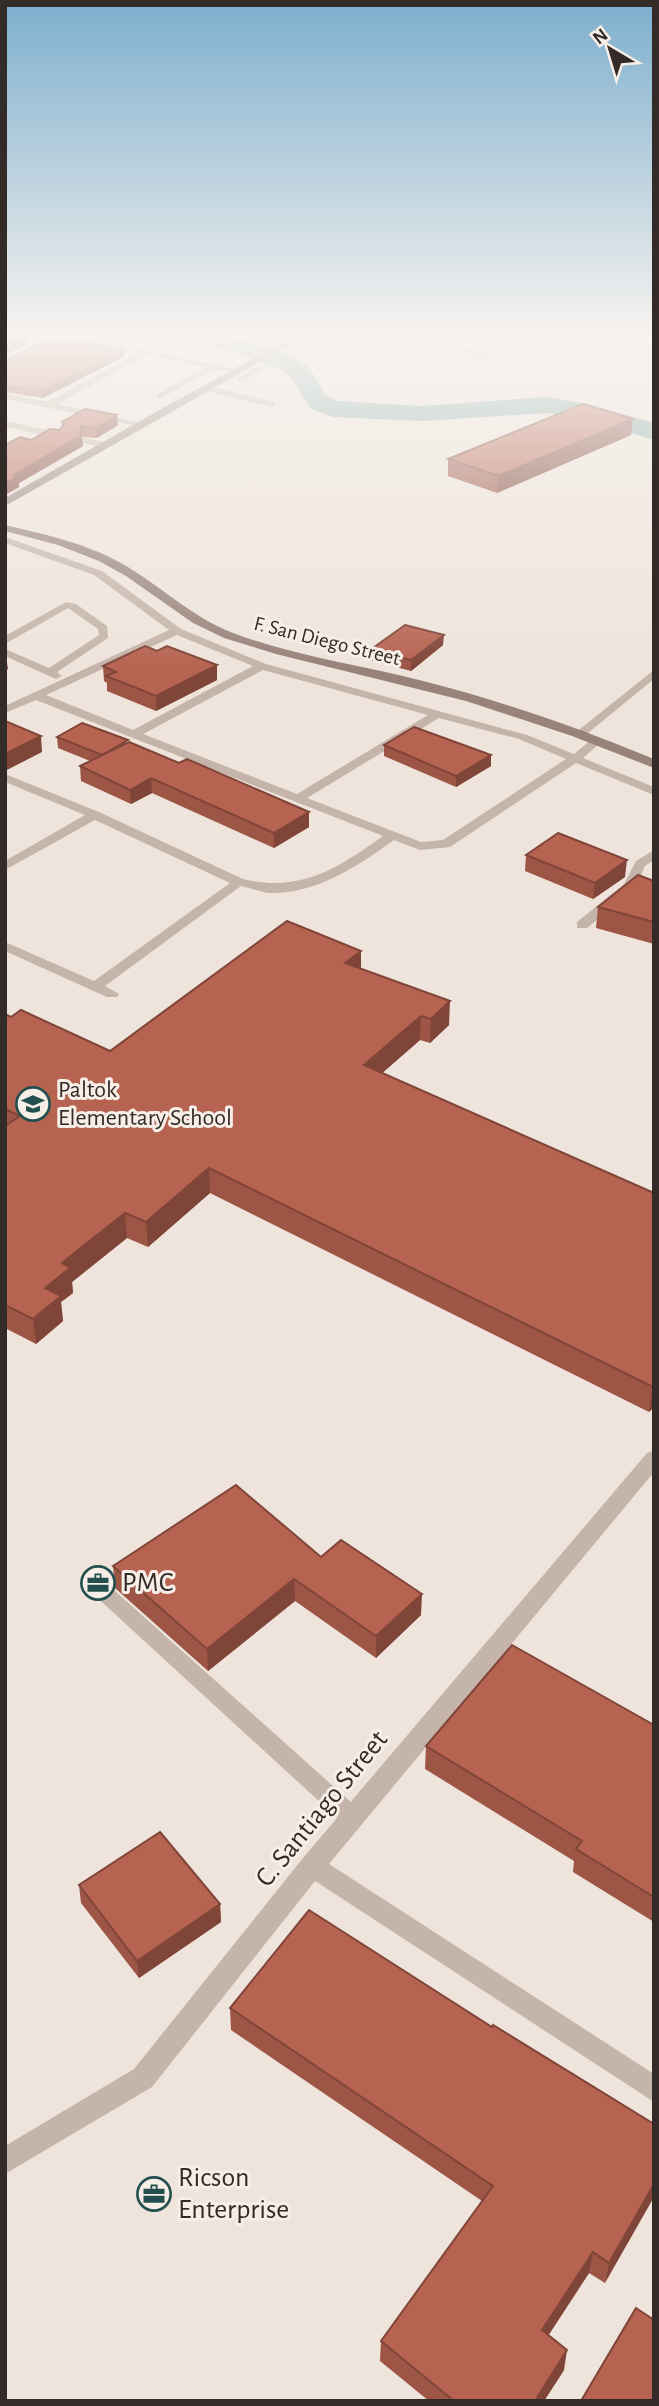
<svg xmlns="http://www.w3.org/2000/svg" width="659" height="2406" font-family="'Alegreya Sans',sans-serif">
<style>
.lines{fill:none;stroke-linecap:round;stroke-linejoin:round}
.river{fill:#7ea8a7;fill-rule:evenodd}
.lane{fill:#c5b4a9;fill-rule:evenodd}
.street{fill:#c5b4a9;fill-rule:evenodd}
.secondary{fill:#98837b;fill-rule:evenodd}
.wall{fill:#9d5546}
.shaded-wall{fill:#804539}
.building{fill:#b76351;stroke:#804539;stroke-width:2}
.labels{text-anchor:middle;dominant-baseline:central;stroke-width:6;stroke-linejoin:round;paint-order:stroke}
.far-street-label{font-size:21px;fill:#332b28;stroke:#f7eee7}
.poi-label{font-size:24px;fill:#332b28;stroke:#f7eee7;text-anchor:start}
.near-poi-label{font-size:28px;fill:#332b28;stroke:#f7eee7;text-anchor:start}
.near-street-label{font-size:28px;fill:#332b28;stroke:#f7eee7}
</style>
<rect width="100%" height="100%" fill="#eee4db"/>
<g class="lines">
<polygon class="river" points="173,332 214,332 286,354 309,367 325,394 336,401 423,406 546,397 588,404 654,423 654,440 586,419 546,413 423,421 334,417 311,409 291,377 282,370 237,353 177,337"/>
<g class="lane">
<polygon points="155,352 235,369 239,371 235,373 213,369 160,399 157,398 157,394 205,367 155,356"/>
<polygon points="256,367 263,369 244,381 237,379"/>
<polygon points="204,385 275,402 276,404 272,407 201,390 200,388"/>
<polygon points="5,421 58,432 62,435 58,438 5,427"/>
<polygon points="86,438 107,443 108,445 104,448 83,443 83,439"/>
<path d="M5,537L102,571L181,629L266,664L527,735L574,754L592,739H600V743L583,758L654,787V795L576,763L450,847L420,850L394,840C358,866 315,895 268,893C260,892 250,888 241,886L105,986L119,994L117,997H107L5,951V942L94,981L230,883L95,820L5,870V861L85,815L5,782V774L99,812L243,879C301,893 338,868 383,836L36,700L5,713V706L169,630L94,575L5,543ZM177,635L253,666L133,730L46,695ZM263,670L428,715L297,794L143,734ZM439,718L519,739L566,759L443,840L421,842L307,798Z"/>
<polygon points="66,602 76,604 107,626 108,638 57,672 62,676 56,679 5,656 5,649 49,668 99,635 98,629 68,608 5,644 5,636"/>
<polygon points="654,670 654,679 583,737 575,737 575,733"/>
<polygon points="654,850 654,860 645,866 635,889 587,928 577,928 577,922 624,884 636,861"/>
<polygon points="99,1580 106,1583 361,1811 364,1818 361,1825 353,1827 345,1825 92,1593 89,1588 92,1583"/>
</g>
<g class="street">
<polygon points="44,332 61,332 154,351 154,355 147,355 57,404 142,423 142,427 5,399 5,393 47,402 138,353"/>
<path d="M436,332H445L456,342L491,358C478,365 445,342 436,332Z"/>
<polygon points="654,1451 654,1472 329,1864 654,2074 654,2102 315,1881 152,2087 5,2174 5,2146 134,2069 303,1858 647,1453"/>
</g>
<g class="secondary">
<polygon points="302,332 313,332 5,506 5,498 161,409"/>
<path d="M5,525C44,534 85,543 121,563C160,585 191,617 233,633C294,656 360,665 423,681C502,701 579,728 654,759V768L572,736L466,701L276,654L224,638L193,623L126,576L99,561L58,545L5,531Z"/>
</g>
</g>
<g class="wall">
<polygon points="125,356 43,398 5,392 5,361"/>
<polygon points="62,422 118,425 97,438 82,437 83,446 19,483 19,487 5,495 31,440 59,430 62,426"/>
<polygon points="631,435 497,493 448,476 448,459"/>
<polygon points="443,645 411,671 370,660 370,650"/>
<polygon points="103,666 217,680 156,711 107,691 107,683 104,681"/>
<polygon points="57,737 128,743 309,812 309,827 274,848 152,793 131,804 81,781 80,766 90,761 58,748"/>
<polygon points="384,745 491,766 456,787 384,756"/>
<polygon points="526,855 625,877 593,899 525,871"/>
<polygon points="654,881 654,944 596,928 598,907"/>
<polygon points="361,951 361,969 449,1025 430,1043 420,1040 382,1073 654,1193 654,1407 649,1412 210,1193 148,1247 127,1238 72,1282 73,1293 61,1302 63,1321 36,1344 5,1328 5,1014 110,1051"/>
<polygon points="321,1557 421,1615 376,1658 295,1601 208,1671 115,1588 113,1566"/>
<polygon points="654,1725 654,1922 573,1872 574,1861 425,1769 426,1746"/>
<polygon points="79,1885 220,1904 221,1922 139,1978 81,1903"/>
<polygon points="230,2008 492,2027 654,2124 605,2283 589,2273 548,2335 564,2370 544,2401 429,2401 380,2361 381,2341 482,2201 231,2030"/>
</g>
<g class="shaded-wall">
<polygon points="26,338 27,344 5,355 5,349"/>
<polygon points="125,350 125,356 43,398 42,392"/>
<polygon points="117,415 118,425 97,438 96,428"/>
<polygon points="633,419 631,435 497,493 498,476"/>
<polygon points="81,426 83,446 19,483 19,487 5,495 5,484 14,475 80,433"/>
<polygon points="444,635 443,645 411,671 411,660"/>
<polygon points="5,651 8,669 5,671"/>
<polygon points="217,665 217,680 156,711 156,696"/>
<polygon points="41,736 42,752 5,771 5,754"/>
<polygon points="491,755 491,766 456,787 456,776"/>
<polygon points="151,778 152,793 131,804 130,790"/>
<polygon points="309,812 309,827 274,848 274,833"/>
<polygon points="627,860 625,877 593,899 595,883"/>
<polygon points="361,951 361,974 345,963"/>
<polygon points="450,1001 449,1025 430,1043 431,1019"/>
<polygon points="421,1016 420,1040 364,1089 364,1065"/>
<polygon points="209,1168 210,1193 148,1247 146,1222"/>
<polygon points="125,1213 127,1238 72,1282 73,1293 61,1302 63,1321 36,1344 33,1319 45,1288 62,1263"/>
<polygon points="654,1385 654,1407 649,1412 653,1387"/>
<polygon points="294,1579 295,1601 208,1671 207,1649"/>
<polygon points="422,1594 421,1615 376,1658 376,1636"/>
<polygon points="220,1904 221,1922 139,1978 137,1961"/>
<polygon points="654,2184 654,2197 605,2283 609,2263"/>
<polygon points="593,2252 589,2273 539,2350 542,2330"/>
<polygon points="567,2350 564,2370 544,2401 535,2401"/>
</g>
<g class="building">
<polygon points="15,336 26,338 5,349 5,339"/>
<polygon points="54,337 125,350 42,392 5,386 5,361"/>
<polygon points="583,404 633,419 498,476 448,459"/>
<polygon points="85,409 117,415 96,428 81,426 80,433 82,435 14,475 18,476 5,484 5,445 20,437 31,440 50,429 59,430 64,425 62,422"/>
<polygon points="405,625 444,635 411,660 370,650"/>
<polygon points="145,646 157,651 167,646 217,665 156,696 106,676 116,672 103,666"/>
<polygon points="5,721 41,736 5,754"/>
<polygon points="82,723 128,740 102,755 57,737"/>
<polygon points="414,727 491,755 456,776 384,745"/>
<polygon points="129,742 179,763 187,759 309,812 274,833 151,778 130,790 80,766"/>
<polygon points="558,833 627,860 595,883 526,855"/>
<polygon points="638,875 654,881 654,922 598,907"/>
<polygon points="287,921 361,951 345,963 450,1001 431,1019 421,1016 364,1065 654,1193 654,1385 653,1387 209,1168 146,1222 125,1213 62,1263 70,1268 45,1288 61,1296 33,1319 5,1305 5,1126 20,1116 5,1109 5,1014 11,1017 21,1010 110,1051"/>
<polygon points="236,1485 321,1557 341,1540 422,1594 376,1636 294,1579 207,1649 113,1566"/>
<polygon points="512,1645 654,1725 654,1897 576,1849 582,1841 426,1746"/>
<polygon points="160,1832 220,1904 137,1961 79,1885"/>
<polygon points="309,1910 492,2027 493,2025 654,2124 654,2184 609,2263 593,2252 542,2330 567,2350 535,2401 454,2401 381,2341 493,2186 230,2008"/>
<polygon points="636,2308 654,2320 654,2401 581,2401"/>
</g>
<linearGradient id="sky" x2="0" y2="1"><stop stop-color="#7dafce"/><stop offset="0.5" stop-color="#f7f3ef"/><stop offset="1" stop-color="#f7f3ef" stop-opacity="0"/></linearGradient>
<rect width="659" height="669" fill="url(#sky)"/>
<defs>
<g id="school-ring" transform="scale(1.75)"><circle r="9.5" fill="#f7eee7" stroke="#234f4f" stroke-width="1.5"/><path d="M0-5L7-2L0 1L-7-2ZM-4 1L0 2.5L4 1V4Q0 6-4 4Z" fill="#234f4f"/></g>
<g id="office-ring" transform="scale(1.75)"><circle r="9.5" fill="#f7eee7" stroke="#234f4f" stroke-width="1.5"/><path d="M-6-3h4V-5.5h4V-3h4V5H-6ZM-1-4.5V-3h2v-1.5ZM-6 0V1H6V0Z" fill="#234f4f"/></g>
</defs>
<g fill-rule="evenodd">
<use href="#school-ring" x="33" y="1104"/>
<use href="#office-ring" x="98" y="1583"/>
<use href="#office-ring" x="154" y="2194"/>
</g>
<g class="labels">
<g class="far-street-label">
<text transform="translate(327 641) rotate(14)">F. San Diego Street</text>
</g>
<g class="poi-label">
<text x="58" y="1090">Paltok<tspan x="58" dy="28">Elementary School</tspan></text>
</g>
<g class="near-poi-label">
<text x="122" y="1583">PMC</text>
<text x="178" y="2178">Ricson<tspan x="178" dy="32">Enterprise</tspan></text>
</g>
<g class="near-street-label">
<text transform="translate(322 1809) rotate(-51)">C. Santiago Street</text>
</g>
</g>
<rect width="659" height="2406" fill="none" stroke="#332b28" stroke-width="14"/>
<g transform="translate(610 49) rotate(322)" stroke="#f7eee7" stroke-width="5" paint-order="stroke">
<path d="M0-5L12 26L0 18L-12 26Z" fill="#332b28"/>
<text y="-10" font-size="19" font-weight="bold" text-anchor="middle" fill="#332b28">N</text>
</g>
</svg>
